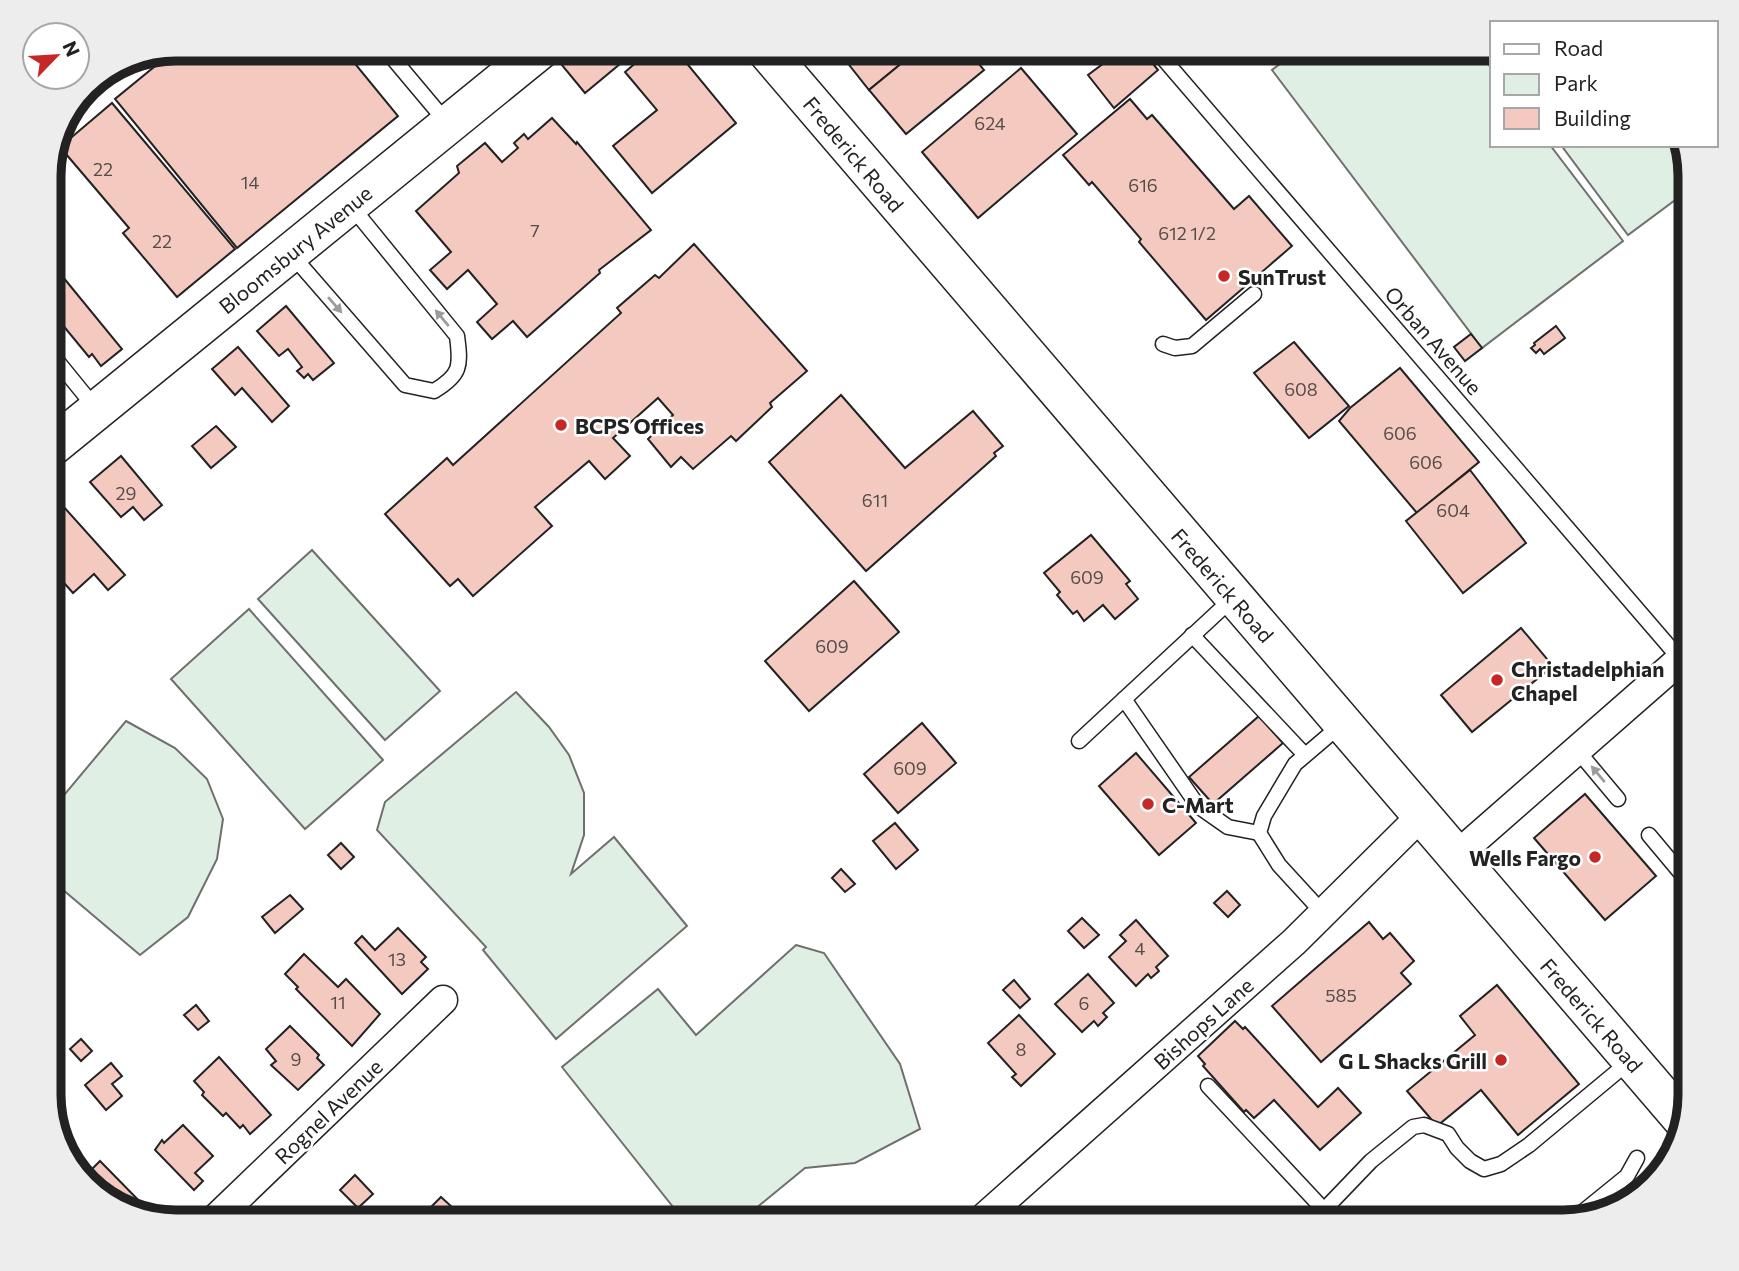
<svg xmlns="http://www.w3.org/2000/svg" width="1739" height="1271" font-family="Commissioner,sans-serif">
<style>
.green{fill:#e0efe3;stroke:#6f6f6f;stroke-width:2}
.building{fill:#f3c9c0;stroke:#222;stroke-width:2}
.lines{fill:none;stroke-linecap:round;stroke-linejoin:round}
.lane-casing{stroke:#222;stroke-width:17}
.street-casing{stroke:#222;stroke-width:31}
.secondary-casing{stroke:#222;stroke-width:41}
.primary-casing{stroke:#222;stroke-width:41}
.lane{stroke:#fff;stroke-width:14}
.street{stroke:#fff;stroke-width:28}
.secondary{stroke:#fff;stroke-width:38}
.primary{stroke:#fff;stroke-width:38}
.oneway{fill:#9c9c9c}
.poi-dot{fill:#c62828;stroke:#fff;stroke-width:2.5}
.labels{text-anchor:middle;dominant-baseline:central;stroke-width:5;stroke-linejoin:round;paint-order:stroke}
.number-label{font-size:18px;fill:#564c4a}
.street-label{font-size:21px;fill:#222;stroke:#fff}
.poi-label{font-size:21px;font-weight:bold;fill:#222;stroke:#fff;text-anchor:start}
.rim{fill:none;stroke:#222;stroke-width:9}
</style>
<rect width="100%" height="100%" fill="#fff"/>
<g class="green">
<polygon points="1299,49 1477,49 1492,69 1492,145 1550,145 1623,241 1482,348 1272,70"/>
<polygon points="1561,145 1683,145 1690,176 1690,189 1628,235"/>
<polygon points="312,550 440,691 385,740 258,599"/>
<polygon points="249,609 383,760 305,829 171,679"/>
<polygon points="516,692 549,727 569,755 584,793 584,835 571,874 614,837 687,926 556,1039 483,950 486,947 377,830 385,802"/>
<polygon points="126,721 175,748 207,779 223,819 217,859 188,917 140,955 49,878 49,813"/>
<polygon points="796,945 824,953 900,1064 920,1129 855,1163 805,1168 739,1222 685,1222 562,1067 658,989 696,1035"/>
</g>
<g class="building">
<polygon points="176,49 343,49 398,116 237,248 115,99"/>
<polygon points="580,49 638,49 585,93 561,64"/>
<polygon points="652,49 675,49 736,123 652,193 613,146 657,110 625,72"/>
<polygon points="860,49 919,49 869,90 846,61"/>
<polygon points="919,49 967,49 984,70 906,134 869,90"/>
<polygon points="1123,49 1141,49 1158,70 1114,108 1088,75"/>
<polygon points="1021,68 1077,134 978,218 922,152"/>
<polygon points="1130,99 1147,119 1152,115 1234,209 1249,196 1292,246 1206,320 1139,242 1141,239 1092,182 1089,185 1063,155"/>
<polygon points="112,103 235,249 177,297 123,233 129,228 60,147"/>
<polygon points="552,118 576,144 577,142 651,230 599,270 600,273 527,337 513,321 492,339 477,322 497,304 468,270 447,289 430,270 451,252 416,211 459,173 457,166 485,143 502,162 518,148 514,143 524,134 528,139"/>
<polygon points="694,244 807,371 770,403 772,407 736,441 731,436 693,469 681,457 671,467 648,439 673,415 658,398 613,438 630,456 605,479 589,461 535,507 552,526 473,596 458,579 450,586 385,514 447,458 453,465 621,313 617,308 655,275 659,278"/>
<polygon points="49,260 122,349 101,366 92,354 89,357 61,323 63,321 49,304"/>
<polygon points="286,306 334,363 313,380 308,374 304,378 297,371 302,367 288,349 279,356 257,331"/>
<polygon points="1556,326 1565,338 1544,354 1540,349 1536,353 1531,348 1535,345 1534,343"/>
<polygon points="1471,334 1482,348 1465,361 1454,347"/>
<polygon points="1294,342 1349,406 1309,438 1254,373"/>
<polygon points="238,347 289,406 272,422 242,388 235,395 212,369"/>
<polygon points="1400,368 1479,462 1417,513 1339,421 1350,408"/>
<polygon points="841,395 905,468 973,411 1003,446 994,453 996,456 866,571 769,462"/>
<polygon points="216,426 236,447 211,468 192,446"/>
<polygon points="121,456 162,505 144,520 133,507 121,517 90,482"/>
<polygon points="1470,470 1526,543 1463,593 1406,521"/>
<polygon points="54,496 125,575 108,590 94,574 73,593 49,566 49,500"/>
<polygon points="1091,535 1130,581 1126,584 1138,599 1115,619 1103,605 1084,621 1077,611 1073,614 1057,595 1060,592 1044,573"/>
<polygon points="854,581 899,632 809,711 765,661"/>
<polygon points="1521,628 1553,666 1472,732 1441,695"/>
<polygon points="1259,716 1283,743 1213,804 1189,777"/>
<polygon points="922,723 956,763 898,813 864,774"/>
<polygon points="1136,753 1196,823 1159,855 1099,786"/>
<polygon points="1585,794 1656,876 1605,920 1534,838"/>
<polygon points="895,823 918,850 896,869 873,841"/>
<polygon points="341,843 354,857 341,869 328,855"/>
<polygon points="841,869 855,884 845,892 832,878"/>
<polygon points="1227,891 1240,905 1228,917 1214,903"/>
<polygon points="290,895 303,909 275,933 262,917"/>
<polygon points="1082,918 1099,935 1084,948 1068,931"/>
<polygon points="1136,920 1168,956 1156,967 1159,971 1151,978 1148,974 1136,986 1109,957 1126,941 1120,935"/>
<polygon points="1369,922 1383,939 1390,933 1414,961 1401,973 1411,984 1321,1062 1272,1006"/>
<polygon points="398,928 426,957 421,962 428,969 402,994 355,943 362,936 375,950"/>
<polygon points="304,954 338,987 346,979 380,1014 352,1046 296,989 298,987 285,974"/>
<polygon points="1088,974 1114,1003 1103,1013 1107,1017 1098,1026 1094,1021 1082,1032 1055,1004"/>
<polygon points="1014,980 1030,999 1020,1008 1003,990"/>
<polygon points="1497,985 1579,1084 1518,1135 1481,1090 1437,1126 1407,1091 1475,1035 1460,1016"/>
<polygon points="196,1005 209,1021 198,1030 184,1015"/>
<polygon points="1019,1015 1055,1054 1021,1086 1012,1077 1016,1074 988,1043"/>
<polygon points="1235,1021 1243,1029 1245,1027 1318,1107 1338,1088 1361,1113 1320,1150 1274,1100 1254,1118 1246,1110 1244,1112 1203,1066 1205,1064 1198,1056"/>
<polygon points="290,1026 319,1055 317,1058 324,1065 298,1090 271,1065 276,1061 266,1049"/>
<polygon points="81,1039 92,1051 81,1061 70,1049"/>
<polygon points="219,1057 271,1115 250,1134 243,1125 240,1128 226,1113 223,1116 202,1095 204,1092 194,1081"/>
<polygon points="111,1063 122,1076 112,1084 122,1096 106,1110 85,1085"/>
<polygon points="183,1125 213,1156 195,1173 203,1181 194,1190 155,1150 162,1140 164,1143"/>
<polygon points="100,1161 152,1214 99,1196 84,1177"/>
<polygon points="355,1175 373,1194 358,1208 340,1190"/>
<polygon points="441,1197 452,1207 442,1217 431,1207"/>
<polygon points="1252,1210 1262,1222 1238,1222"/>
</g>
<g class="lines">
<g class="lane-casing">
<g id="lane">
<polyline points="385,49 448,124"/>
<polyline points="1155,49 1680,659"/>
<path d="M291,254L405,385L434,391C461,375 461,366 457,336L351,206"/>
<polyline points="1163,344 1175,348 1192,346 1254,294"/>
<polyline points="49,351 97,410"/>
<polyline points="1192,635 1305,755"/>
<polyline points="1124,699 1198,806 1228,827 1259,833"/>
<polyline points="1079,741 1233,598"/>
<polyline points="1577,750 1618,799"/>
<polyline points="1649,835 1690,884"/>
<polyline points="1323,913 1279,865 1259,833 1264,816 1295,764 1342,724"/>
<polyline points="1208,1086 1324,1210 1371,1161 1413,1127 1424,1125 1448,1134 1457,1148 1470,1161 1484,1169 1501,1164 1529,1145 1630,1061"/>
<polyline points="1574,1219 1627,1176 1637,1158"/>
</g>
</g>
<g class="street-casing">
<g id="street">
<polyline points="1456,856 1690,651"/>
<polyline points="212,1222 443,1000"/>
<polyline points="979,1222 1294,942 1421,816"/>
</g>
</g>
<g class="secondary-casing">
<polyline id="secondary" points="49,449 541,49"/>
</g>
<g class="primary-casing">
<polyline id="primary" points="765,49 1682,1119"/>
</g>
<use href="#lane" class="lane"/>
<use href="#street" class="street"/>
<use href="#secondary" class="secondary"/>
<use href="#primary" class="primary"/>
</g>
<defs><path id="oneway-solid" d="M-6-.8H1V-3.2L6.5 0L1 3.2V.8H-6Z" transform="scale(1.75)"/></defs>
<g class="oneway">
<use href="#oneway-solid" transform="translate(335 305) rotate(49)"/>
<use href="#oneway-solid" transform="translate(442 318) rotate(-130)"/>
<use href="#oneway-solid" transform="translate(1598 774) rotate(-130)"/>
</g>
<g class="poi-dot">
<circle cx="1224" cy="276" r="7"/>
<circle cx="561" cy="425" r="7"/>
<circle cx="1497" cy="680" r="7"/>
<circle cx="1148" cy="804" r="7"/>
<circle cx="1595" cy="857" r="7"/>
<circle cx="1501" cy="1060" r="7"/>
</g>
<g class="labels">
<g class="number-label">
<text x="990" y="123">624</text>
<text x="103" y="169">22</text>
<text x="250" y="182">14</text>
<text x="1143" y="185">616</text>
<text x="535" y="230">7</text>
<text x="1187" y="233">612 1/2</text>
<text x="162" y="241">22</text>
<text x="1301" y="389">608</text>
<text x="1400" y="433">606</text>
<text x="1426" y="462">606</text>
<text x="126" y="493">29</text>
<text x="875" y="500">611</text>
<text x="1453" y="510">604</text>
<text x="1087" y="577">609</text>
<text x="832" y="646">609</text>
<text x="910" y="768">609</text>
<text x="1140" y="948">4</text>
<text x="397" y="959">13</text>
<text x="1341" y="995">585</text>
<text x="338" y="1002">11</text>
<text x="1084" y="1003">6</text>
<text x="1021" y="1049">8</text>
<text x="296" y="1059">9</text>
</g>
<g class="street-label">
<text transform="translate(854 154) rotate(50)">Frederick Road</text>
<text transform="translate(295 249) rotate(-39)">Bloomsbury Avenue</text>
<text transform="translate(1434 340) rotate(49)">Orban Avenue</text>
<text transform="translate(1223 585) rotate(49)">Frederick Road</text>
<text transform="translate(1592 1015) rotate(49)">Frederick Road</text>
<text transform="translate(1203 1023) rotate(-42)">Bishops Lane</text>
<text transform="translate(328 1111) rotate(-44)">Rognel Avenue</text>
</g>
<g class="poi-label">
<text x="1238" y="276">SunTrust</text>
<text x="575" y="425">BCPS Offices</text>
<text x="1511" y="668">Christadelphian<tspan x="1511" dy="24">Chapel</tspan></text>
<text x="1162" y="804">C-Mart</text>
<text x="1581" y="857" text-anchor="end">Wells Fargo</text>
<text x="1487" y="1060" text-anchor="end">G L Shacks Grill</text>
</g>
</g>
<path d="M0 0H1739V1271H0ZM176 61H1563A115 115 0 0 1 1678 176V1095A115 115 0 0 1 1563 1210H176A115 115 0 0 1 61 1095V176A115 115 0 0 1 176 61Z" fill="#ededed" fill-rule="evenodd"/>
<path class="rim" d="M176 61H1563A115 115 0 0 1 1678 176V1095A115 115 0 0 1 1563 1210H176A115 115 0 0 1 61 1095V176A115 115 0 0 1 176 61Z"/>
<rect x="1490" y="21" width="228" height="126" fill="#ffffff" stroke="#a7a7a7" stroke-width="2"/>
<rect x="1504" y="44" width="35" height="10" fill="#ffffff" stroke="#a7a7a7" stroke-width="2"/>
<text x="1554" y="56" font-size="21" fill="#222222">Road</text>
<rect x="1504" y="74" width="35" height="21" fill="#e0efe3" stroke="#a7a7a7" stroke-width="2"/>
<text x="1554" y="91" font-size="21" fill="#222222">Park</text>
<rect x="1504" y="108" width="35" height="21" fill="#f3c9c0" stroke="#a7a7a7" stroke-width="2"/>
<text x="1554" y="126" font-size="21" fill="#222222">Building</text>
<g transform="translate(56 56) rotate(65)"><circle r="33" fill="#ffffff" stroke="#a7a7a7" stroke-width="2"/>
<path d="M0-5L12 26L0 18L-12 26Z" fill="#c62828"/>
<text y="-10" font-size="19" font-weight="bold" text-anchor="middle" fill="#222222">N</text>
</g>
</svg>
